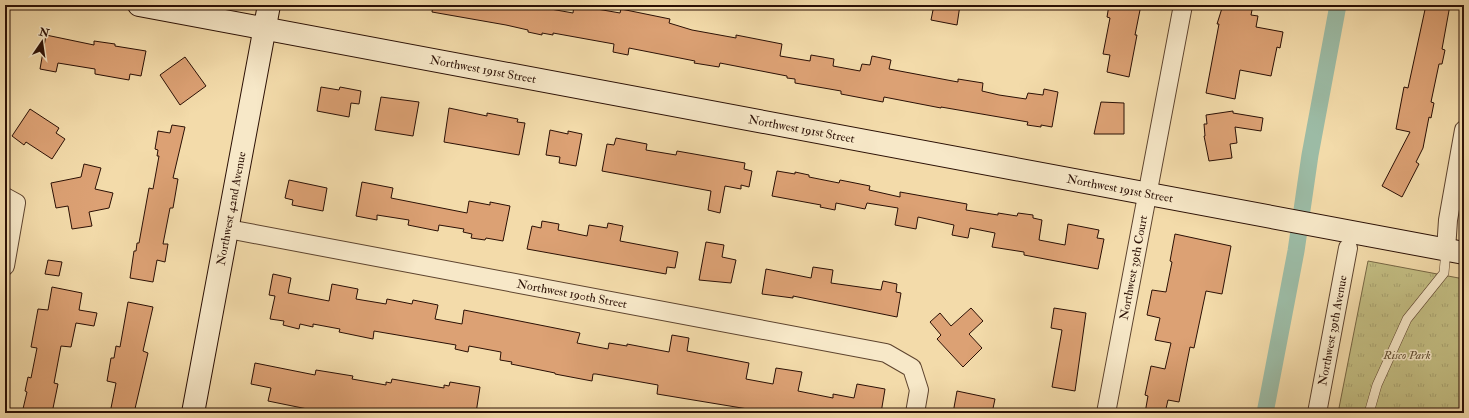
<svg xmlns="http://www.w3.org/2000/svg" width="1469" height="418" font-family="'IM FELL Double Pica',serif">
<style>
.grass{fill:url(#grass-tufts);stroke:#776744}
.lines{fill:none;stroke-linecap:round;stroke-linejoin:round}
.canal{stroke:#9cbba5;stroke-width:17}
.building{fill:#dca174;stroke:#2b1005}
.lane-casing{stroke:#5d432e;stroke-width:10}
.street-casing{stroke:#5d432e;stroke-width:20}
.secondary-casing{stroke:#2b1005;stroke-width:24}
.lane{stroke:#f7e8c8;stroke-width:9}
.street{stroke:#f7e8c8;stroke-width:18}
.secondary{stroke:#f7e8c8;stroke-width:22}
.labels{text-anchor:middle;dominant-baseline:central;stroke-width:3;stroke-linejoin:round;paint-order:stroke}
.street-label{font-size:12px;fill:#2b1005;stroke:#f7e8c8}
.park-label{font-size:12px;font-style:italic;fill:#604d31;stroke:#f7e8c8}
</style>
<defs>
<pattern id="grass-tufts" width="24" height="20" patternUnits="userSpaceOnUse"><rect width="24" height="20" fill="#c3be83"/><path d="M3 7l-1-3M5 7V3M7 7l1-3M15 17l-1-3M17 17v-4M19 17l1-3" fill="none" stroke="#a8a270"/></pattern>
</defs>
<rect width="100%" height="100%" fill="#f3dbaa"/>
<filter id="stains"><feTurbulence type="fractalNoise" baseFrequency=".005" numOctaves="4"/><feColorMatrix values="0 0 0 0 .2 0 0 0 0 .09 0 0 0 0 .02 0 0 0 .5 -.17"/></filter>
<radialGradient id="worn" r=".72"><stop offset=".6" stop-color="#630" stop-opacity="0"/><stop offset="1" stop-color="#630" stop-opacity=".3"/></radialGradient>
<polygon class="grass" points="1368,261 1464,279 1464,413 1338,413"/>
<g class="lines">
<polyline class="canal" points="1265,413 1296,251 1310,155 1338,5"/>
</g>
<g class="building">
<polygon points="433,5 517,5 532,8 532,5 546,5 545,8 573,13 574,5 620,13 621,9 670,19 669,23 692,30 736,38 736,35 782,44 780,56 810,61 811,55 834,59 833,66 860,71 862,64 870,65 872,56 891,60 889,69 958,82 958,79 983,83 982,91 999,95 1026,99 1028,93 1043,95 1044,89 1058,92 1052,127 1041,125 1041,127 1027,125 1028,122 941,107 941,108 884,97 883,102 841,94 841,91 795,83 795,79 787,78 787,76 720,63 719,67 694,63 695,61 629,48 628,55 613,52 614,44 553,33 553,35 542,33 542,35 528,32 528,30 506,25 432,12"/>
<polygon points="934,5 960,5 957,25 931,20"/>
<polygon points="1109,5 1141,5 1135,35 1137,35 1129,77 1107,72 1110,55 1103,54 1110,18 1107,17"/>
<polygon points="1223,5 1253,5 1251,15 1258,16 1256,27 1283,32 1280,48 1277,47 1271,76 1240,70 1235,99 1206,93 1219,24 1217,24"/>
<polygon points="1426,5 1450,5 1442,49 1445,50 1442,64 1439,64 1431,102 1434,103 1431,118 1429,117 1423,148 1416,162 1419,164 1402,197 1382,186 1410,132 1396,129 1404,87 1408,88"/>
<polygon points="46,35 94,45 94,41 115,44 115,46 146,51 141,76 130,74 129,80 95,74 95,69 58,63 56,72 40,69"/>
<polygon points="185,57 206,86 180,105 160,75"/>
<polygon points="321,87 339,90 340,87 361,91 359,104 351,103 349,117 317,111"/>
<polygon points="381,97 419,102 413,136 375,130"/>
<polygon points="1101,102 1124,103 1124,134 1094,134"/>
<polygon points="449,108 487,116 487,113 518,119 517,122 525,123 519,155 444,142"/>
<polygon points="30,109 59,128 56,133 65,139 52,159 26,142 24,145 12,136"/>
<polygon points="1233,111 1233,113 1263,118 1261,131 1235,127 1237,143 1230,144 1232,158 1209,161 1204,136 1205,136 1204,124 1207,124 1206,115"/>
<polygon points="172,125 185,127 173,178 178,179 173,208 170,208 163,244 168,244 165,262 157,260 153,282 130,278 134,251 136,251 137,243 139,243 149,188 153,189 159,156 157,156 158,150 155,149 158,131 170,133"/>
<polygon points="550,130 568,134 568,131 582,134 576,166 559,163 560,157 546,155"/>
<polygon points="616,138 647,144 646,150 676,155 677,151 745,163 744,169 752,171 749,187 741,185 741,189 725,186 720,213 708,210 711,191 602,171 607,144 614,145"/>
<polygon points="84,164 101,168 95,189 113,193 109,208 89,212 92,226 72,229 68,206 56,208 51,183 81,177"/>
<polygon points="777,171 795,174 795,172 809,175 809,177 839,183 840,180 870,186 869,190 900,197 900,192 967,204 966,210 998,215 998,213 1017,216 1018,213 1033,215 1033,218 1042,220 1039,240 1065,245 1068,224 1099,230 1097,238 1104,239 1098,269 1024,255 1024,252 992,247 995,233 970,228 968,238 952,235 954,225 918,217 916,229 895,225 898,208 867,203 865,209 836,203 835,210 820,207 821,205 772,196"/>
<polygon points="289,180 327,188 323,211 292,205 293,200 285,198"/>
<polygon points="362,182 393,188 391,198 467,213 469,201 490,205 490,202 510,206 503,241 486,238 485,240 471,238 472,234 463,232 464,229 439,225 438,231 408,225 409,220 377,215 377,220 356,216"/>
<polygon points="542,221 559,224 558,230 587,236 589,225 607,228 608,223 623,226 620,241 678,252 675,268 667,267 666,274 527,249 532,226 541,228"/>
<polygon points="1175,234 1231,246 1222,294 1206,291 1194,348 1190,347 1179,402 1168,400 1165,413 1145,413 1148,396 1145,395 1151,366 1165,369 1171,343 1155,340 1160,318 1147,315 1152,290 1166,292 1172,262 1170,261"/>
<polygon points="706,242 724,245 722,257 736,260 731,283 699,280"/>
<polygon points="48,260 62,262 59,276 45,274"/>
<polygon points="813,267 833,270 831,283 881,290 883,281 897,284 896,292 901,293 897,317 793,296 793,298 762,294 766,269 811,278"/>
<polygon points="273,274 291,278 288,293 329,301 332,284 358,289 356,299 386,304 387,299 412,304 413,300 438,305 435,319 462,324 464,310 580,333 577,343 608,349 609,343 627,346 627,344 669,352 672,335 689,338 687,351 749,363 746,379 773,384 776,368 802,372 798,391 833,398 833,394 854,398 857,384 885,389 881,413 772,413 657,394 658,385 596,374 593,374 592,381 555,374 555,373 511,364 512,362 500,360 501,352 469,346 468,352 455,349 456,345 374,331 373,339 339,332 340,329 313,324 313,327 300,324 299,329 283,325 284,321 270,319 275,296 269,295"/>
<polygon points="52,287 82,293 79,310 97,313 94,326 76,323 71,347 61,346 54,383 58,384 52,413 22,413 27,392 25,391 28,377 31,378 37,348 31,347 38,309 48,310"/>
<polygon points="128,302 153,307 143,351 148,353 134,413 110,413 116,383 107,381 111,358 114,358 116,346 120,347"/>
<polygon points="971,308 983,321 969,334 982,348 963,367 937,339 941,335 930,322 940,313 951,326"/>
<polygon points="1054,308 1086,313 1075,391 1052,387 1062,330 1051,328"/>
<polygon points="255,363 315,375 316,370 353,376 352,379 386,385 386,382 391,383 392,379 444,388 444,385 449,386 450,382 480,387 476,413 327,413 268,401 271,388 251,384"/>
<polygon points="957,391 995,399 992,413 953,413"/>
</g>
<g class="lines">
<g class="lane-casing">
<polyline id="lane" points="1369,413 1377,385 1407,319 1444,273 1446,250"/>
</g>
<g class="street-casing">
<g id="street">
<polyline points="5,197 16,203 5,266"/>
<path id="s1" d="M228,229L886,353L912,368L919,390L915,413"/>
<polyline points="1446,250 1448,220 1464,130"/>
<path id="s2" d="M1106,413L1183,5"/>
<path id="s3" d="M1317,413L1348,248"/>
</g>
</g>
<g class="secondary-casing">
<g id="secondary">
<path id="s4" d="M139,5L1464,253"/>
<path id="s5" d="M193,413L269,5"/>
</g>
</g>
<use href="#lane" class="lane"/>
<use href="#street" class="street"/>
<use href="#secondary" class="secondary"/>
</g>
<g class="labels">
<g class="street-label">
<text stroke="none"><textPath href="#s4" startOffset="350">Northwest 191st Street</textPath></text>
<text stroke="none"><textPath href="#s4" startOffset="674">Northwest 191st Street</textPath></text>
<text stroke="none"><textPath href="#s4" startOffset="998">Northwest 191st Street</textPath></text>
<text stroke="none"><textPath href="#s5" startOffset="208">Northwest 42nd Avenue</textPath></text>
<text stroke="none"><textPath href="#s2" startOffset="148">Northwest 39th Court</textPath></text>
<text stroke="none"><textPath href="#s1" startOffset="350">Northwest 190th Street</textPath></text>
<text stroke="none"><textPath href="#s3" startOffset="84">Northwest 39th Avenue</textPath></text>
</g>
<g class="park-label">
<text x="1407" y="355">Risco Park</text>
</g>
</g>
<rect width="1469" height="418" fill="none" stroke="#f3dbaa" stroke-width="20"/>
<rect x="6" y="6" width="1457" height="406" fill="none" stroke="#2b1005" stroke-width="2"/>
<rect x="10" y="10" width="1449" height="398" fill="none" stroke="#2b1005"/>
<g transform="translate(42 42) rotate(13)" stroke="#f7e8c8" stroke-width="3" paint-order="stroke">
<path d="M0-3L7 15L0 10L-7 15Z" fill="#2b1005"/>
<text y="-6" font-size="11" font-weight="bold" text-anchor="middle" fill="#2b1005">N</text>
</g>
<rect width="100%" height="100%" filter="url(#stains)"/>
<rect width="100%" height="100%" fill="url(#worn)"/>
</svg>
